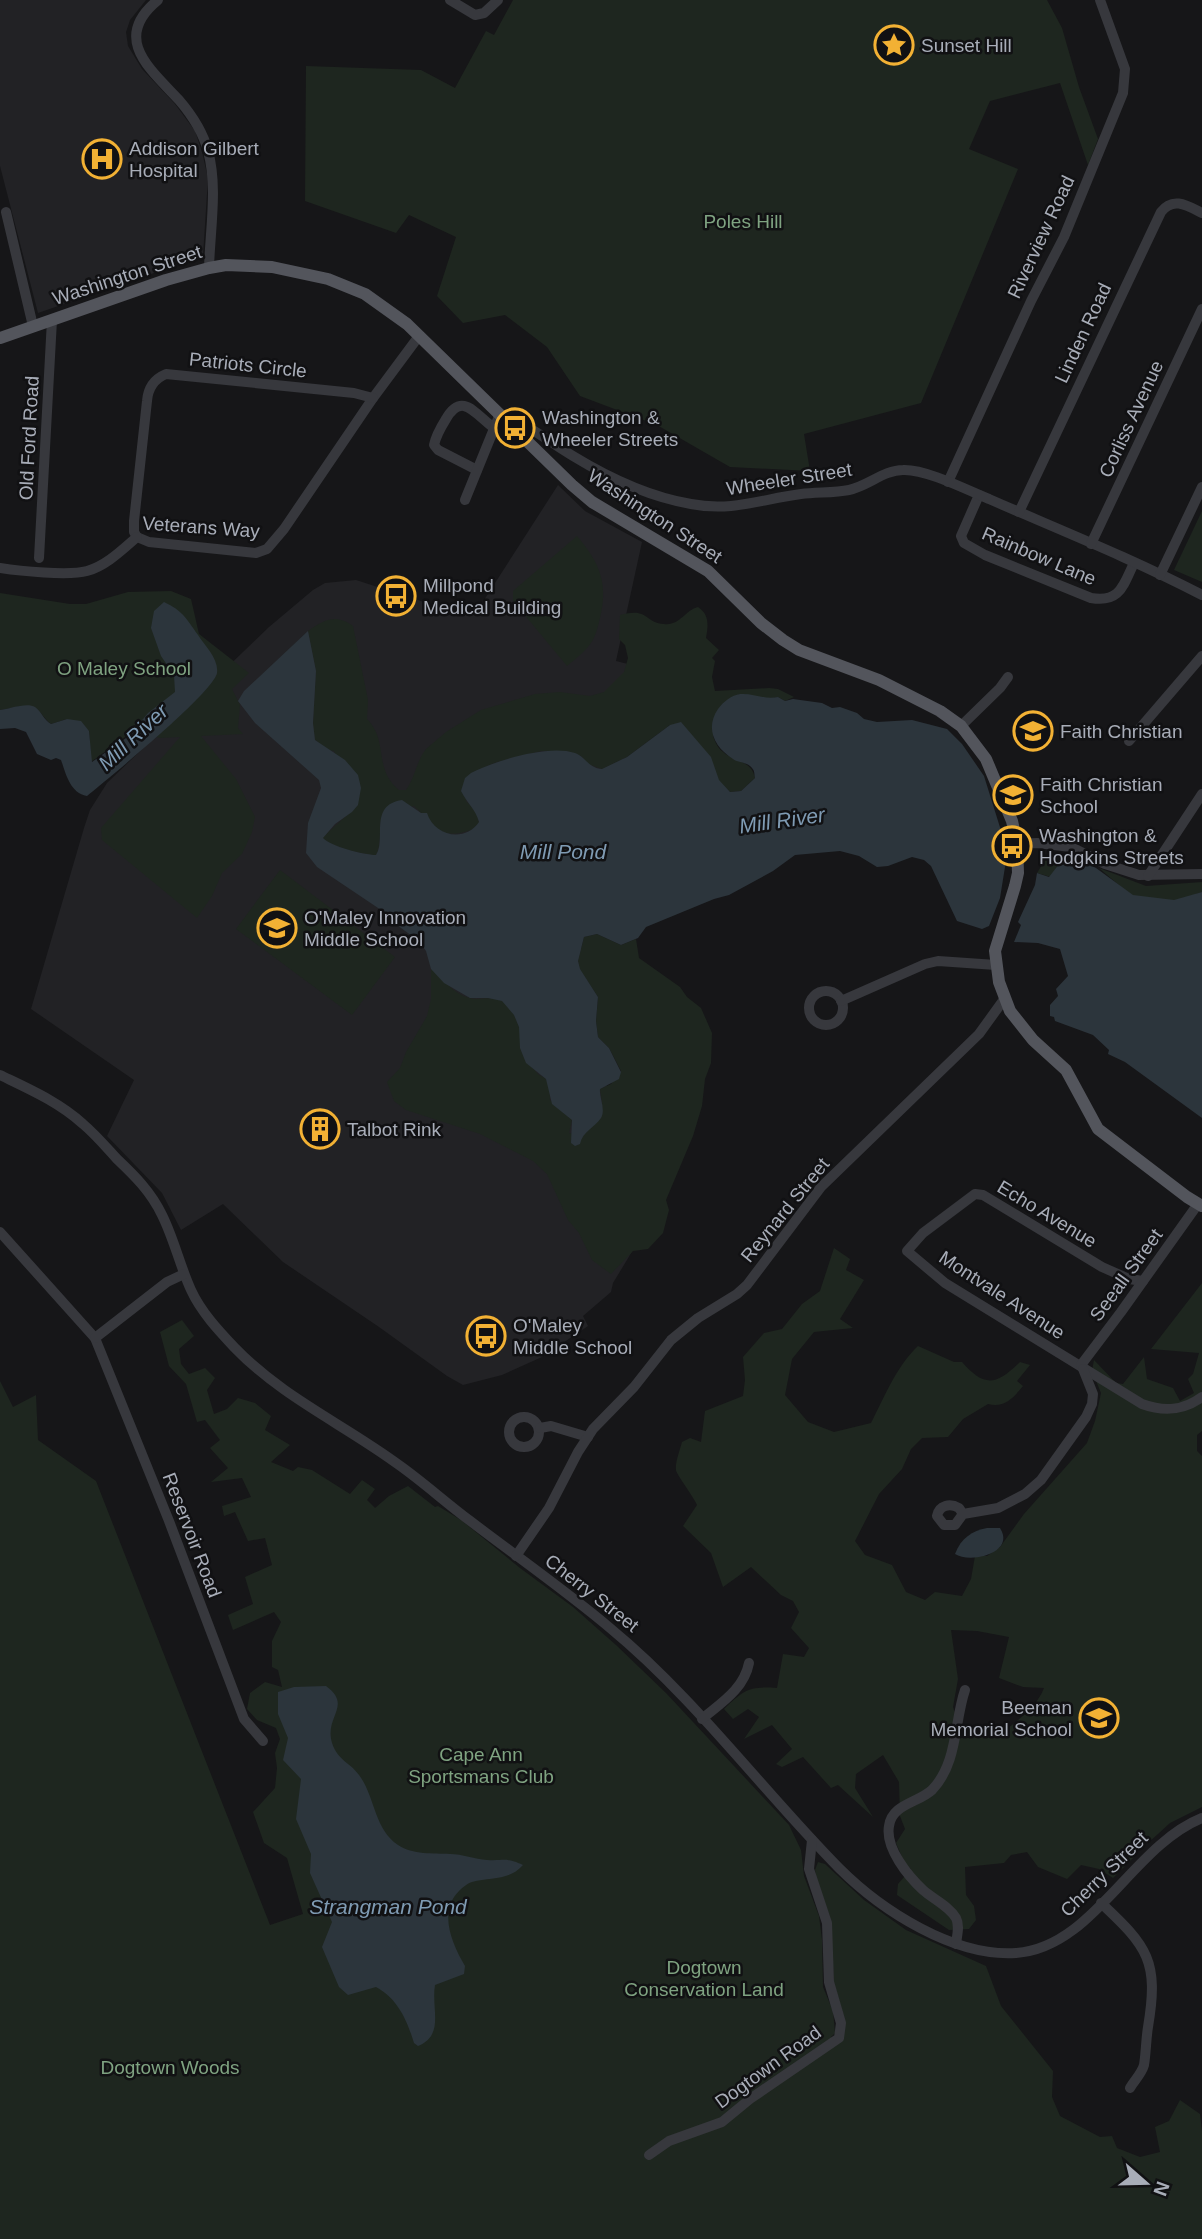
<svg xmlns="http://www.w3.org/2000/svg" width="1202" height="2239" font-family="Arial,sans-serif">
<style>
.built{fill:#222225}
.green{fill:#1e261f;fill-rule:evenodd}
.water{fill:#2c353c}
.lines{fill:none;stroke-linecap:round;stroke-linejoin:round}
.minor{stroke:#37383d;stroke-width:10}
.major{stroke:#53555c;stroke-width:12}
.labels{text-anchor:middle;dominant-baseline:central;stroke-width:5;stroke-linejoin:round;paint-order:stroke}
.poi-label{font-size:19px;fill:#a8adb8;stroke:#111113;text-anchor:start}
.park-label{font-size:19px;fill:#7fa381;stroke:#111113}
.street-label{font-size:19px;fill:#a8adb8;stroke:#111113}
.water-label{font-size:21px;font-style:italic;fill:#7f9bb3;stroke:#111113}
</style>
<rect width="100%" height="100%" fill="#161618"/>
<g class="built">
<polygon points="0,0 146,0 130,20 126,32 128,46 142,69 175,104 195,131 202,152 208,178 203,256 38,313 0,166"/>
<polygon points="558,485 585,511 642,542 616,661 679,677 563,848 636,1245 613,1283 611,1292 583,1316 588,1326 542,1357 502,1375 463,1385 447,1376 379,1327 283,1262 223,1204 181,1230 162,1193 107,1136 134,1080 31,1009 84,828 90,810 107,783 269,627 313,590 325,583 356,580 461,614 473,614 477,611"/>
</g>
<g class="green">
<polygon points="513,0 1047,0 1062,28 1079,87 1098,139 1088,165 1060,83 990,101 969,149 1018,169 921,403 804,434 810,471 730,467 657,425 580,396 547,347 505,315 463,323 437,296 456,237 409,215 396,233 305,201 306,66 421,70 455,88 486,31 494,35"/>
<polygon points="1202,511 1202,582 1174,570"/>
<path d="M577,536C601,564 609,586 599,622C597,631 594,640 588,647C582,654 574,660 567,666L513,601V591Z"/>
<path d="M171,591L191,599L199,634L249,673L232,689L240,705L238,728L243,734L201,736L236,779L255,817L252,832L242,854L222,873L212,896L197,918L102,840L101,828L180,737L160,738L133,731L91,762L89,731L67,719L51,724C45,720 41,711 35,708C27,703 9,709 0,710V593L70,604H86L128,592Z"/>
<path d="M698,607C710,615 708,626 706,638L719,650L712,658L715,661L712,677L715,691L769,688L778,689L794,697L785,701L778,697L768,699L739,694L713,736C715,741 717,747 722,751C733,762 752,760 755,778L741,791L730,792L722,786L670,725L627,757L602,769L588,764L581,756L559,751H541L497,762L487,766L466,801L477,812L479,823C474,830 469,831 460,833C436,837 430,820 414,806L383,813C378,827 382,846 376,855C364,855 331,847 322,838L358,805L334,751L328,750L315,740L313,723L316,671L308,631C324,620 335,613 353,626L368,700L367,719C389,741 373,769 399,790H406C415,778 416,762 426,749L446,732L481,710L535,694L560,692L590,696L604,692L624,672L628,658L625,645L619,639L620,615C649,607 643,622 664,624C680,626 685,610 698,607Z"/>
<path d="M1050,852L1059,857C1079,851 1111,880 1127,892L1099,868L1146,886L1202,882V892L1196,894L1202,921L1037,873Z"/>
<polygon points="280,870 395,957 352,1015 236,929"/>
<path d="M597,934L621,945L636,939L639,958L680,987L687,997L701,1008L712,1033L711,1063L705,1079L702,1106L693,1136L666,1200L669,1210L663,1233L648,1249L633,1251L611,1274L592,1260L579,1233L568,1220L547,1174L533,1161L480,1134L406,1110L394,1101L387,1082L400,1068L406,1052L427,1016L431,999V969C444,978 452,994 470,998C479,1001 492,995 502,1001C523,1013 521,1056 537,1073C539,1076 543,1076 546,1079C550,1084 550,1094 550,1100L572,1120L569,1133L582,1136L598,1120L602,1102L600,1089L611,1084L621,1071L609,1048L598,1037L596,1021L598,997L580,970L578,961L584,937Z"/>
<path d="M834,1248L850,1259L846,1270L864,1280L840,1319L853,1328L814,1332L792,1359L785,1395L808,1422L834,1432L871,1423C885,1396 896,1367 918,1346L954,1362H962C985,1388 996,1385 1020,1362L1030,1365L1017,1381L1023,1386C1013,1398 1005,1408 988,1404L963,1419L948,1437L922,1438L911,1449L902,1469L879,1494L855,1541L865,1555L892,1565L906,1592L925,1600L935,1592L962,1596L971,1579L975,1556H987L1000,1547L1024,1514L1087,1443L1095,1421L1101,1393L1092,1371L1094,1360L1116,1383L1123,1384L1144,1357L1147,1379L1173,1388L1180,1401L1194,1393L1188,1379L1193,1374L1199,1353L1151,1349L1202,1283V1431L1197,1435V1451L1202,1456V1807L1170,1823L1147,1844L1137,1838L1128,1848L1134,1857L1113,1878L1099,1869L1081,1865L1067,1879L1038,1867L1027,1852L1011,1855L1004,1863L965,1867L966,1895L974,1906L976,1920L969,1929L949,1930L897,1895L898,1884L911,1869L905,1864L896,1843L905,1829L900,1816L899,1782L883,1755L856,1774L855,1788L873,1817L838,1785L831,1788L803,1757L782,1767L776,1764L792,1749L772,1725L744,1739L759,1717L748,1709L733,1719L724,1709C744,1690 749,1686 777,1688L783,1654L804,1657L809,1648L791,1628L799,1612L793,1601L781,1595L751,1567L723,1587L711,1553L683,1526L697,1505C694,1497 676,1474 676,1470C675,1462 680,1450 682,1442L690,1438L701,1442L705,1411L743,1396L745,1380L743,1357L764,1333L782,1329L802,1304L820,1291ZM951,1630L977,1631L1009,1637L999,1678L1023,1687L1044,1688C1035,1711 1015,1720 999,1737L962,1734L953,1707L958,1679Z"/>
<polygon points="182,1320 194,1336 179,1349 181,1364 189,1374 205,1368 215,1378 207,1390 214,1414 227,1409 238,1398 255,1403 271,1416 265,1430 290,1445 271,1462 293,1471 298,1467 312,1470 350,1494 362,1480 375,1489 367,1500 375,1508 389,1496 408,1486 435,1507 438,1506 461,1520 520,1568 573,1607 616,1645 666,1693 789,1825 801,1850 804,1876 819,1916 822,1940 823,1987 833,2011 835,2033 831,2037 838,2044 842,2041 845,2020 834,1983 830,1917 816,1877 815,1870 818,1862 825,1864 864,1900 906,1930 986,1966 1001,2006 1053,2071 1052,2097 1060,2116 1100,2137 1112,2136 1117,2148 1140,2157 1160,2152 1155,2127 1169,2121 1180,2100 1200,2114 1202,2131 1202,2239 0,2239 0,1381 13,1407 36,1395 38,1440 96,1481 270,1925 303,1914 287,1858 264,1843 253,1812 275,1788 277,1768 275,1753 280,1739 276,1728 257,1720 247,1709 250,1693 265,1682 282,1687 278,1670 272,1667 272,1641 281,1622 274,1612 233,1630 228,1615 253,1604 245,1577 272,1565 265,1538 248,1541 235,1512 224,1516 222,1506 251,1497 242,1478 211,1482 228,1468 210,1448 220,1440 205,1420 197,1422 186,1384 169,1366 160,1332"/>
</g>
<g class="water">
<path d="M164,602C183,611 186,618 198,635C205,646 219,659 217,673C213,693 109,778 87,796C70,793 66,774 61,760L56,758L51,760L37,754L26,732L15,728L0,729V710C9,709 27,702 35,707C41,711 44,720 51,724L67,719L81,721L89,731L92,762L129,736L148,713L175,692L174,675L161,656L151,628L154,611Z"/>
<path d="M308,631L316,671L313,723L315,740L345,760L358,775L361,788L358,805L352,812L335,824L323,838C330,846 364,855 376,855C387,840 368,805 402,800L421,813H427C434,836 465,843 479,822C476,810 467,803 461,791L465,778L471,773C495,761 548,744 575,753C586,757 588,768 602,769L627,757L670,725L681,722L711,757L719,780L730,792L741,791L755,778C754,774 755,771 752,768C748,762 738,763 733,759C714,747 705,728 718,709C723,702 732,695 740,694C754,693 764,700 778,697L785,701L793,699L822,703L832,708L840,707L857,713L864,719L877,722L912,720L947,729L962,744L984,776L1003,837L1005,867L1000,898L989,926L982,929L957,921L931,866L924,860L912,857L888,866L877,867L859,856L840,851L795,855L773,871L729,895L714,899L646,927L638,938L621,945L597,934L584,937L578,961L580,969L598,997L596,1021L598,1037L609,1048L621,1072L619,1079L600,1089C599,1098 606,1109 601,1118C594,1128 583,1131 580,1144L575,1146L571,1143L572,1120L552,1104L546,1079L526,1063L520,1048L519,1027L514,1015L502,1001L488,998H470L444,983L431,969L426,951L419,941L401,928L387,914L317,867L306,853L308,823L321,788L319,780L255,723L238,701L244,691Z"/>
<polygon points="1067,854 1096,868 1133,895 1174,900 1202,892 1202,1118 1125,1062 1108,1054 1109,1050 1093,1035 1055,1021 1054,1017 1050,1016 1050,1005 1058,996 1056,989 1068,976 1060,949 1038,943 1014,942 1021,925 1018,922 1035,885 1037,873 1049,877"/>
<path d="M987,1528H1000C1016,1553 970,1564 955,1554C961,1538 972,1531 987,1528Z"/>
<path d="M326,1686C353,1706 324,1716 332,1743C338,1761 350,1762 359,1775C375,1796 374,1829 398,1845C413,1855 433,1853 450,1854C462,1854 475,1859 487,1860C505,1861 505,1857 523,1865C509,1881 491,1877 472,1882C468,1883 463,1887 459,1891C438,1912 452,1944 465,1966L464,1974L435,1985C431,2009 445,2035 418,2046L414,2043C407,2020 398,1999 376,1987L348,1995L339,1987L322,1947L332,1922L310,1873L311,1854L296,1819L301,1779L283,1760L288,1738L278,1714V1692L294,1687Z"/>
</g>
<g class="lines">
<g class="minor">
<path d="M158,0C111,38 150,69 179,100C191,114 203,132 208,151C218,187 210,230 209,268"/>
<polyline points="450,0 475,15 484,13 498,0"/>
<polyline points="6,212 33,326"/>
<path d="M477,470L438,450L434,445C436,435 441,427 446,419C462,391 475,414 494,428"/>
<polyline points="948,482 1031,301 1064,237 1123,93 1125,69 1100,0"/>
<path d="M979,495L961,536L964,543L985,555L1091,598C1120,603 1123,586 1134,563"/>
<path d="M465,500L500,414C528,424 548,441 573,456C609,478 650,497 691,504C732,512 762,499 801,494C817,492 834,493 849,490C868,486 884,470 903,470C926,469 967,490 989,499C1060,530 1133,559 1202,595"/>
<path d="M1019,512L1161,212C1173,196 1188,206 1202,213"/>
<polyline points="137,537 149,542 256,553 267,549 284,529 373,398 419,336"/>
<path d="M137,537L134,532V521L147,401C148,388 154,379 166,374L354,393L373,398"/>
<polyline points="1091,544 1202,309"/>
<polyline points="39,558 52,320"/>
<path d="M0,568C19,571 69,576 87,571C106,566 123,549 137,537"/>
<polyline points="1160,575 1202,487"/>
<polyline points="961,726 1000,688 1008,677"/>
<polyline points="1129,741 1202,656"/>
<polyline points="1017,844 1037,843 1071,847 1105,864 1139,875 1202,874"/>
<polyline points="1148,876 1202,794"/>
<circle cx="826" cy="1008" r="17"/>
<polyline points="841,1001 925,964 938,961 996,965"/>
<path d="M0,1075C29,1089 59,1102 83,1124C96,1135 106,1147 117,1159C135,1176 151,1192 162,1215C174,1239 180,1266 191,1290C201,1312 219,1331 235,1348C282,1397 345,1425 399,1465C423,1482 445,1502 469,1520C516,1556 565,1590 610,1628C695,1698 762,1790 839,1868C882,1911 954,1957 1016,1953C1093,1948 1132,1846 1202,1818"/>
<polyline points="0,1232 95,1338 169,1521 244,1719 263,1741"/>
<path d="M1143,1281L1129,1279L1102,1267L983,1195L975,1194L923,1233L907,1251L945,1283L1142,1404C1164,1412 1183,1411 1202,1397"/>
<polyline points="95,1338 167,1282 184,1274"/>
<polyline points="1081,1365 1121,1312 1198,1204"/>
<circle cx="524" cy="1432" r="15"/>
<polyline points="540,1428 551,1426 588,1437"/>
<path d="M963,1514L959,1508C950,1503 939,1505 937,1516L944,1525H955L963,1514L998,1508L1025,1494L1041,1480L1086,1417L1092,1404L1093,1394L1083,1369"/>
<polyline points="516,1556 549,1508 578,1452 593,1429 634,1387 671,1340 698,1318 737,1294 747,1285 821,1187 979,1034 1005,998"/>
<path d="M702,1719C721,1703 744,1689 749,1663"/>
<path d="M1101,1903C1148,1947 1159,1961 1148,2027C1146,2039 1146,2053 1144,2065C1142,2073 1134,2081 1130,2088"/>
<path d="M956,1944C957,1935 960,1926 956,1918C949,1906 933,1899 923,1890C908,1876 885,1848 889,1826C892,1804 918,1803 932,1790C958,1763 954,1722 965,1690"/>
<polyline points="649,2155 669,2141 722,2122 750,2099 839,2038 841,2023 829,1982 827,1923 809,1869 812,1840"/>
</g>
<polyline class="major" points="0,338 166,280 209,268 226,265 272,267 328,279 365,294 407,324 572,485 592,502 708,571 761,623 783,640 799,650 879,680 940,711 961,726 986,759 1012,821 1017,844 1018,873 1015,886 995,951 999,982 1010,1011 1033,1040 1066,1070 1098,1129 1187,1197 1202,1206"/>
</g>
<defs>
<g id="sight-ring" transform="scale(2.0125)"><circle r="9.5" fill="#111113" stroke="#f2b134" stroke-width="1.5"/><path d="M0-6L1.8-2.2L6-1.7L2.9 1.2L3.7 5.4L0 3.3L-3.7 5.4L-2.9 1.2L-6-1.7L-1.8-2.2Z" fill="#f2b134"/></g>
<g id="hospital-ring" transform="scale(2.0125)"><circle r="9.5" fill="#111113" stroke="#f2b134" stroke-width="1.5"/><path d="M-5-5h3v3.5h4V-5h3V5h-3V1.5h-4V5h-3Z" fill="#f2b134"/></g>
<g id="bus-ring" transform="scale(2.0125)"><circle r="9.5" fill="#111113" stroke="#f2b134" stroke-width="1.5"/><path d="M-5-6H5V4H4V6H2V4H-2V6H-4V4H-5ZM-3.5-4V0h7V-4ZM-3.5 1.2v1.5H-2V1.2ZM2 1.2v1.5H3.5V1.2Z" fill="#f2b134"/></g>
<g id="school-ring" transform="scale(2.0125)"><circle r="9.5" fill="#111113" stroke="#f2b134" stroke-width="1.5"/><path d="M0-5L7-2L0 1L-7-2ZM-4 1L0 2.5L4 1V4Q0 6-4 4Z" fill="#f2b134"/></g>
<g id="building-ring" transform="scale(2.0125)"><circle r="9.5" fill="#111113" stroke="#f2b134" stroke-width="1.5"/><path d="M-4-6H4V6H1V3H-1V6H-4ZM-2.5-4.3h1.7v1.8h-1.7ZM.8-4.3h1.7v1.8H.8ZM-2.5-1h1.7V.8h-1.7ZM.8-1h1.7V.8H.8Z" fill="#f2b134"/></g>
</defs>
<g fill-rule="evenodd">
<use href="#sight-ring" x="894" y="45"/>
<use href="#hospital-ring" x="102" y="159"/>
<use href="#bus-ring" x="515" y="428"/>
<use href="#bus-ring" x="396" y="596"/>
<use href="#school-ring" x="1033" y="731"/>
<use href="#school-ring" x="1013" y="795"/>
<use href="#bus-ring" x="1012" y="846"/>
<use href="#school-ring" x="277" y="928"/>
<use href="#building-ring" x="320" y="1129"/>
<use href="#bus-ring" x="486" y="1336"/>
<use href="#school-ring" x="1099" y="1718"/>
</g>
<g class="labels">
<g class="poi-label">
<text x="921" y="45">Sunset Hill</text>
<text x="129" y="148">Addison Gilbert<tspan x="129" dy="22">Hospital</tspan></text>
<text x="542" y="417">Washington &amp;<tspan x="542" dy="22">Wheeler Streets</tspan></text>
<text x="423" y="585">Millpond<tspan x="423" dy="22">Medical Building</tspan></text>
<text x="1060" y="731">Faith Christian</text>
<text x="1040" y="784">Faith Christian<tspan x="1040" dy="22">School</tspan></text>
<text x="1039" y="835">Washington &amp;<tspan x="1039" dy="22">Hodgkins Streets</tspan></text>
<text x="304" y="917">O'Maley Innovation<tspan x="304" dy="22">Middle School</tspan></text>
<text x="347" y="1129">Talbot Rink</text>
<text x="513" y="1325">O'Maley<tspan x="513" dy="22">Middle School</tspan></text>
<text x="1072" y="1707" text-anchor="end">Beeman<tspan x="1072" dy="22">Memorial School</tspan></text>
</g>
<g class="park-label">
<text x="743" y="221">Poles Hill</text>
<text x="124" y="668">O Maley School</text>
<text x="481" y="1754">Cape Ann<tspan x="481" dy="22">Sportsmans Club</tspan></text>
<text x="704" y="1967">Dogtown<tspan x="704" dy="22">Conservation Land</tspan></text>
<text x="170" y="2067">Dogtown Woods</text>
</g>
<g class="street-label">
<text transform="translate(1041 237) rotate(-65)">Riverview Road</text>
<text transform="translate(127 275) rotate(-18)">Washington Street</text>
<text transform="translate(1083 333) rotate(-65)">Linden Road</text>
<text transform="translate(248 365) rotate(6)">Patriots Circle</text>
<text transform="translate(1131 419) rotate(-65)">Corliss Avenue</text>
<text transform="translate(29 438) rotate(-87)">Old Ford Road</text>
<text transform="translate(789 479) rotate(-9)">Wheeler Street</text>
<text transform="translate(655 516) rotate(33)">Washington Street</text>
<text transform="translate(201 527) rotate(4)">Veterans Way</text>
<text transform="translate(1039 556) rotate(23)">Rainbow Lane</text>
<text transform="translate(785 1210) rotate(-51)">Reynard Street</text>
<text transform="translate(1047 1214) rotate(31)">Echo Avenue</text>
<text transform="translate(1126 1275) rotate(-54)">Seeall Street</text>
<text transform="translate(1002 1295) rotate(33)">Montvale Avenue</text>
<text transform="translate(192 1535) rotate(69)">Reservoir Road</text>
<text transform="translate(592 1593) rotate(38)">Cherry Street</text>
<text transform="translate(1104 1874) rotate(-44)">Cherry Street</text>
<text transform="translate(768 2067) rotate(-36)">Dogtown Road</text>
</g>
<g class="water-label">
<text transform="translate(133 737) rotate(-43)">Mill River</text>
<text transform="translate(782 820) rotate(-8)">Mill River</text>
<text x="563" y="851">Mill Pond</text>
<text x="388" y="1906">Strangman Pond</text>
</g>
</g>
<g transform="translate(1146 2183) rotate(110)" stroke="#111113" stroke-width="5" paint-order="stroke">
<path d="M0-5L12 26L0 18L-12 26Z" fill="#a8adb8"/>
<text y="-10" font-size="19" font-weight="bold" text-anchor="middle" fill="#a8adb8">N</text>
</g>
</svg>
